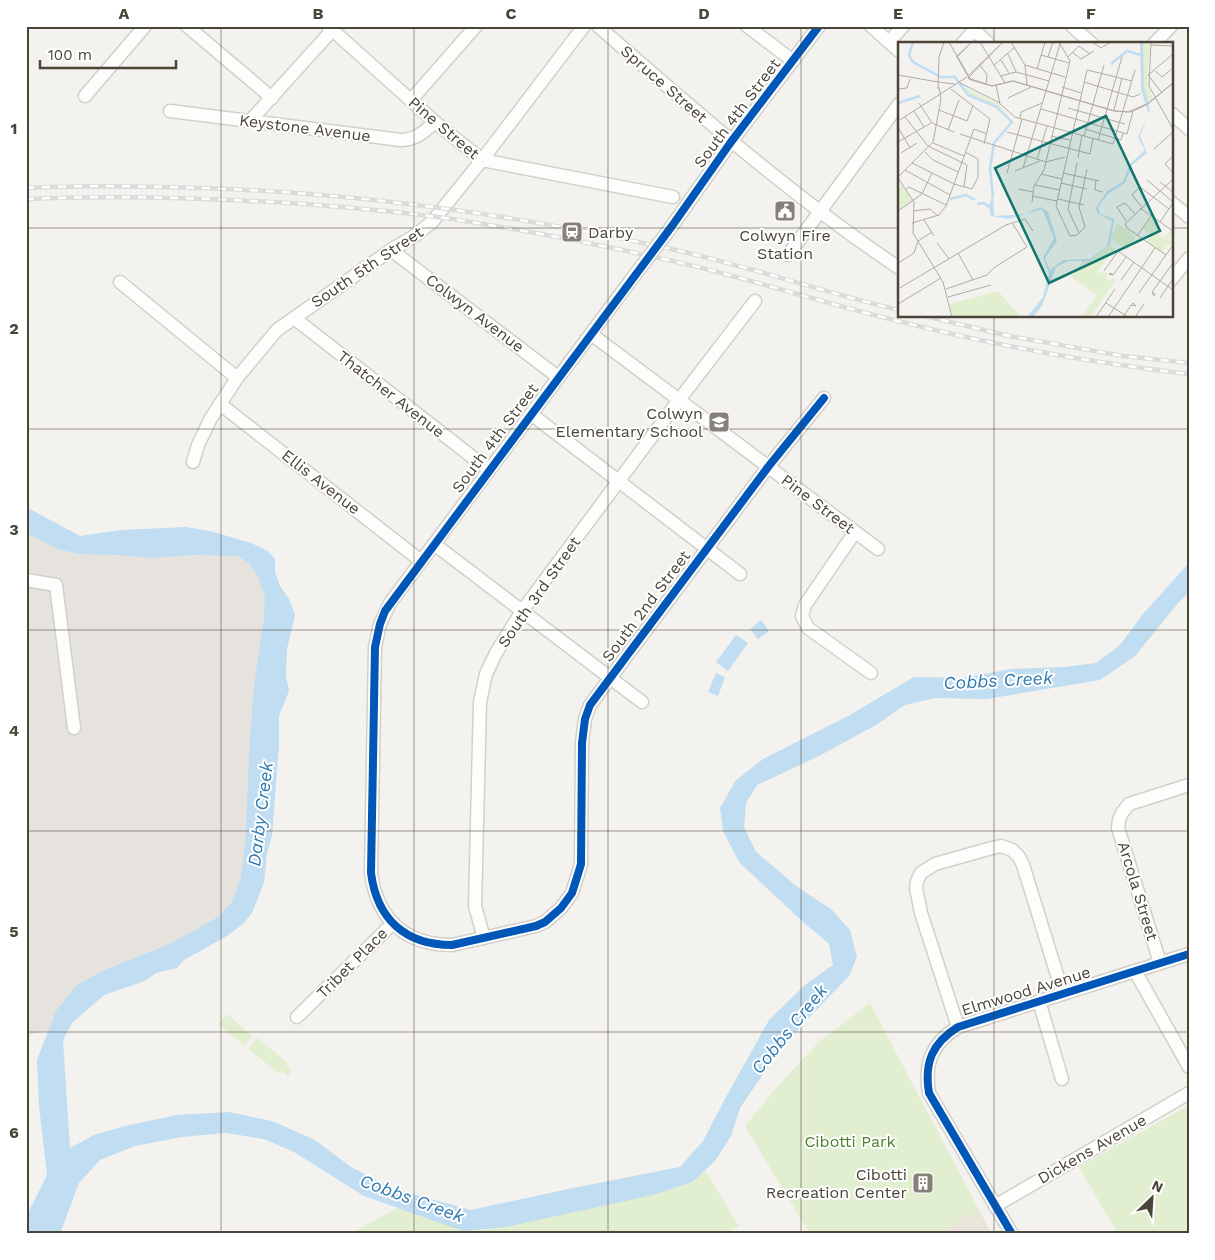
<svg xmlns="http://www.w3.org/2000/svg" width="1215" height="1260" font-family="'Work Sans',sans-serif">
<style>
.industrial{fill:#e6e2de}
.education{fill:#eae5da}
.green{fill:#e1eecf}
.water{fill:#c0ddf1}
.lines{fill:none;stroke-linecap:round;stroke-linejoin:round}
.minor-casing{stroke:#d2d0cb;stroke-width:15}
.minor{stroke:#fdfdfc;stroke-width:12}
.rail-casing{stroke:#dbdbda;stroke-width:4.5}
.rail{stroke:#fff;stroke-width:2.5;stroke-dasharray:8;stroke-linecap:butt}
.minor-bridge-casing{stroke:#d2d0cb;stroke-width:15;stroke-linecap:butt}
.minor-bridge{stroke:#fdfdfc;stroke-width:12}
.cycleway-casing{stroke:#fff;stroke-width:11}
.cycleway{stroke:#0057b8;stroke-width:8}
.grid{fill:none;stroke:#4b4439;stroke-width:1;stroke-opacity:0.55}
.labels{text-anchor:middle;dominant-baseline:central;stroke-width:4;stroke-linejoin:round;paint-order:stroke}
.street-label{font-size:16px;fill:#4b4439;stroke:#fff}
.poi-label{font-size:16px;fill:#4b4439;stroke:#fff;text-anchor:end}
.park-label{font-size:16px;fill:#4a7f2a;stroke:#fff}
.water-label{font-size:18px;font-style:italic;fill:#2e7ab2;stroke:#fff}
.inset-river{fill:none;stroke:#c0ddf1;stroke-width:2.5}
.inset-road{fill:none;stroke:#b0aca6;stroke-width:1}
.view{fill:#0f766e;fill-opacity:0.15;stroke:#0f766e;stroke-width:2.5}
.inset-edge{fill:none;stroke:#4b4439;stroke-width:2.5}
.neatline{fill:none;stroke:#4b4439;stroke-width:2}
.grid-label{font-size:16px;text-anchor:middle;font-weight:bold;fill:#4b4439}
</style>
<rect width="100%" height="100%" fill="#f4f2ee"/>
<polygon class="industrial" points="26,517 81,542 243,555 269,568 249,887 220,924 87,987 57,1029 26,1035"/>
<polygon class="education" points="979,1210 992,1234 937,1234"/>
<g class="green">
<polygon points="870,1003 979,1210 937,1234 810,1234 745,1126 777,1087 820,1041"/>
<polygon points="227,1014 252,1036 244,1045 218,1024"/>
<polygon points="257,1038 288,1063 286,1066 292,1070 288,1076 282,1071 280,1074 248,1049"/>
<polygon points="1189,1105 1189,1234 1118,1234 1079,1167"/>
<polygon points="705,1170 739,1226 724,1234 350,1234 403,1205 477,1229"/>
</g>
<g class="water">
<polygon points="26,507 80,536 121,530 186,527 210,531 251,543 268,551 275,559 275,572 280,586 289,599 295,615 287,649 286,676 289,691 279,716 279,746 272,836 267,853 264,883 252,913 244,923 227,936 184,960 177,968 156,973 145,981 104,995 72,1023 63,1040 70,1148 94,1135 129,1125 177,1115 229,1112 272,1121 315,1140 351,1167 394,1189 471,1210 573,1188 680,1167 703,1141 726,1097 769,1020 805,985 833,965 829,944 802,921 739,862 723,831 720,808 736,780 763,759 848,716 914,677 963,678 1011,669 1064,667 1096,663 1120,645 1143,614 1189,563 1189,592 1179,602 1135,656 1100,680 987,699 935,698 905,705 876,725 819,756 757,785 746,803 744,827 756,852 796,886 832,910 850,930 857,957 849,976 783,1045 740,1108 731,1136 715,1161 692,1182 653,1195 506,1227 463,1231 364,1196 294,1152 264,1139 226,1133 182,1137 135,1146 100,1160 79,1183 60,1234 26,1234 26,1217 47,1175 39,1106 37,1060 56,1011 77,985 107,969 172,943 218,917 232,902 241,877 245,845 250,738 254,687 264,618 265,596 257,575 249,563 237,556 194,555 150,558 118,555 80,554 58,549 26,533"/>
<polygon points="761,620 769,631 758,639 750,629"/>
<polygon points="736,635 748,643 728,671 716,662"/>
<polygon points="716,673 725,677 718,696 708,692"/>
</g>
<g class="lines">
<g class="minor-casing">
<g id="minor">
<polyline points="187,26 272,98"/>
<polyline points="328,26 435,122 482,160 673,197"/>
<path d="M598,26C695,111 792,196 899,268"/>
<polyline points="747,26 793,61"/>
<polyline points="871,26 899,51"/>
<polyline points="1072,26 1092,44"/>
<polyline points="974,30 989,44"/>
<polyline points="889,42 903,26"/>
<polyline points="962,44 978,26"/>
<polyline points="1154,44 1171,26"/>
<polyline points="85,96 145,26"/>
<polyline points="411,100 476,26"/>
<path d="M170,111L401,140C416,140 425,131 435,122"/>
<polyline points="1171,113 1189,129"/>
<polyline points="250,121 336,26"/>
<polyline points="1171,202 1189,217"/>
<polyline points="672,226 731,142 819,26"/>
<polyline points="391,250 558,377"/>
<polyline points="788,255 899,104"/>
<path d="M634,276L390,603L380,624L375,647L371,873C377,919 405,945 452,945L536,926L545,922L561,908L572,893L578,874L581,864L582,743L585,719L590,705L768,467L824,398"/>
<polyline points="1171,280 1189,258"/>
<polyline points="120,282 237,378"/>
<polyline points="294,318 489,470"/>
<polyline points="591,334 878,549"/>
<polyline points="220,404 421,561"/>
<polyline points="531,414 740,574"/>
<polyline points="193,462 198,445 211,418 237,378 277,330 391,250 416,235 432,222 482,160 584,26"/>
<polyline points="855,532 805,605 802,616 808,628 871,673"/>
<polyline points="434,544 642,702"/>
<polyline points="26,580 56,585 74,728"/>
<polyline points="484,938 475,906 480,702 486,674 496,653 522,611 679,400 755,301"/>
<polyline points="1160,963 1124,847 1118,828 1119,820 1122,813 1129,804 1189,785"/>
<polyline points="1135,971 1189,1067"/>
<polyline points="1039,1001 1062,1079"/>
<polyline points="297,1017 392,924"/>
<polyline points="958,1027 921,913 916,888 917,881 921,873 935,864 992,848 1001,846 1012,850 1019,857 1023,865 1063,994"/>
<polyline points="995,1206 1189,1093"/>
<path d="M1012,1234L929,1093C924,1063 932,1043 958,1027L1189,954"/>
</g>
</g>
<use href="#minor" class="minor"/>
<g class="rail-casing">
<g id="rail">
<path d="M26,188C84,185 142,186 200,188C359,193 516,215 671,249C748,266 822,292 899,310"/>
<path d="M26,199C119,195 212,198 305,204C354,208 404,212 452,219C524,230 597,244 668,260C741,276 813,300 886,318C986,344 1086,362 1189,374"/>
<polyline points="925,316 1009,336 1123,356 1189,363"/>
</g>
</g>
<use href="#rail" class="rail"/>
<g class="minor-bridge-casing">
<polyline id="minor-bridge" points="634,276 672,226"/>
</g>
<use href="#minor-bridge" class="minor-bridge"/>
<g class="cycleway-casing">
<g id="cycleway">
<path d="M819,26L731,142L672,226L385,611L380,624L375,647L371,873C377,919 405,945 452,945L536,926L545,922L561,908L572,893L578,874L581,864L582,743L585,719L590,705L768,467L824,398"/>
<path d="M1012,1234L929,1093C924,1063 932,1043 958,1027L1189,954"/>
</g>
</g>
<use href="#cycleway" class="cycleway"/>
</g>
<path class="grid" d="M221,26V1234M414,26V1234M608,26V1234M801,26V1234M994,26V44M26,228H899M1171,228H1189M994,316V1234M26,429H1189M26,630H1189M26,831H1189M26,1032H1189"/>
<defs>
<g id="civic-square" transform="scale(1.125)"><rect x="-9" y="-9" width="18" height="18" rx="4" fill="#868178" stroke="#fff"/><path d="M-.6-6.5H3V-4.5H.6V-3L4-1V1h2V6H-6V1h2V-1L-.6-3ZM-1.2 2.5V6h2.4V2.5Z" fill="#fff"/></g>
<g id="station-square" transform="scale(1.125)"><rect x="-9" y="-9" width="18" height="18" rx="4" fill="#868178" stroke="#fff"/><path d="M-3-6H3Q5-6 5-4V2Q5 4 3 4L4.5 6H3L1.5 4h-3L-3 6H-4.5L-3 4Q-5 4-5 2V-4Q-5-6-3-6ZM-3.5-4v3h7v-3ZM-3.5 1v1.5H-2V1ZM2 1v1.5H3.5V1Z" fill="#fff"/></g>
<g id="school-square" transform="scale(1.125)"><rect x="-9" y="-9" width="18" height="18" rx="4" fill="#868178" stroke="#fff"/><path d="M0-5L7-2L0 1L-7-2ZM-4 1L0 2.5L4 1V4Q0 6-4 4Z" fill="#fff"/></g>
<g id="building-square" transform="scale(1.125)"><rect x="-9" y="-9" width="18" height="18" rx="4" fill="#868178" stroke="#fff"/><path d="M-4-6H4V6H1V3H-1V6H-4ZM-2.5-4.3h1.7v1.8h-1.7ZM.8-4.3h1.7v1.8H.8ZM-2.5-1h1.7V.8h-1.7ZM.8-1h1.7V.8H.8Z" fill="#fff"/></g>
</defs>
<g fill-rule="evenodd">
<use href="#civic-square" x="785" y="211"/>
<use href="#station-square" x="572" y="232"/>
<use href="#school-square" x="719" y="422"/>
<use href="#building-square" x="923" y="1183"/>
</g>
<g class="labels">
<g class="street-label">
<text transform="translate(664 84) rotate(41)">Spruce Street</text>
<text transform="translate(737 113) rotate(-53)">South 4th Street</text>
<text transform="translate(305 128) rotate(7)">Keystone Avenue</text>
<text transform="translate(444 128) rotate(40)">Pine Street</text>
<text transform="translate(367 267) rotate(-34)">South 5th Street</text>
<text transform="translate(475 313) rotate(37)">Colwyn Avenue</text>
<text transform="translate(391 394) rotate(38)">Thatcher Avenue</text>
<text transform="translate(495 438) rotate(-53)">South 4th Street</text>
<text transform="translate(321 482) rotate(38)">Ellis Avenue</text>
<text transform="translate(818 504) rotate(37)">Pine Street</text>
<text transform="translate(539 592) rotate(-55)">South 3rd Street</text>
<text transform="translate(646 606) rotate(-53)">South 2nd Street</text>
<text transform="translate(1138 891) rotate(73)">Arcola Street</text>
<text transform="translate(352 963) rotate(-45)">Tribet Place</text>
<text transform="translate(1026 991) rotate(-17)">Elmwood Avenue</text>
<text transform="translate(1092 1149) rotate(-30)">Dickens Avenue</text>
</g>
<g class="poi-label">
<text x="588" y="232" text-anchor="start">Darby</text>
<text x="785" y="235" text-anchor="middle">Colwyn Fire<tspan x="785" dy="18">Station</tspan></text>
<text x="703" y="413">Colwyn<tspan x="703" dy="18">Elementary School</tspan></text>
<text x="907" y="1174">Cibotti<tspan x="907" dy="18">Recreation Center</tspan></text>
</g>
<g class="park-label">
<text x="850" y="1141">Cibotti Park</text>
</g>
<g class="water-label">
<text transform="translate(998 680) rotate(-3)">Cobbs Creek</text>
<text transform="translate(260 814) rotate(-83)">Darby Creek</text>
<text transform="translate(789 1029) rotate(-51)">Cobbs Creek</text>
<text transform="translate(412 1198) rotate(20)">Cobbs Creek</text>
</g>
</g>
<g transform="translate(898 42)">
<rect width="275" height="275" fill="#f4f2ee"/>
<path d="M245,0H252L249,41L255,57L250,60L247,58L243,17ZM63,44L101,62L104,67L77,57ZM5,144L14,159L0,168V146ZM253,176L261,181L259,191L266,196L272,189L275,192L271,197L275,201L267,204L271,207H264L267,212L249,199L254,193L245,187ZM219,181L238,195L229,208L213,197ZM211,203L217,207L199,230L210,232L207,236L212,239L214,236L218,238L192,275H184L199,253L173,235L185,219L193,218ZM100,249L123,275H55L51,262Z" fill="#e1eecf"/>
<path d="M242,0H245L246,44L252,69L242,94L249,111L234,123L227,141L210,152L200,165L202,172L216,177L212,202L192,219H170L158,225L144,264L135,275H129L145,255L151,231L145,216L156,196L144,167L110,177L93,174L91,165L95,151L96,174L127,172L143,165L150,170L159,199L147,216L152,228L165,218L192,217L209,204L214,179L199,171L198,166L209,149L225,140L232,122L247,108L240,95L251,72L243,48Z" fill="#c0ddf1"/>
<path class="inset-river" d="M15,0L11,13L15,20L43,35H57L70,53L99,65L114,80L96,101L92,127L95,155M213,22L229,9L242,13M0,61L22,54M52,157L68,153L77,158M79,162L86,161L93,166"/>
<path class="inset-road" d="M51,0L73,38L94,44L115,39L217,69L233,70L248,63L275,41M82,0L107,41M105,0L70,36L94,44L115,39L216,69L230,70L251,61L275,41M113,0L127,23L129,43M194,0L203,6L213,0M253,0L251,44L275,87M253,3L275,4M174,10L183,17L196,9M110,12L118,30M143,13L171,21M58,15L74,0M150,15L155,0M170,15L181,4L192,12M103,18L111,31M82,23L89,33L88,42M96,23L116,6M127,23L167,35M139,27L147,0M257,29L264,35L275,26M0,33L40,40M71,33L105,0M103,34L118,30L151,39M72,38L59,15L74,0M40,40L57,42M186,40L235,55L242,52M62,41L102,61M98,43L102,62L117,75L215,102L237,28M164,45L183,51M0,47L9,46L12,37M40,47L41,15L46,0M53,47L92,77L86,102M264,51L250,33L275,12M110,56L133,45M21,61L34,81L56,90M170,66L227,82M143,67L229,92L235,69M41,68L69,79L75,64M216,68L224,36M16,69L26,85M7,75L30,104L69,123L66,145M122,76L123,70L144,61M0,79L69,35M0,85L12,106M187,87L223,98L225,91M50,88L61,58M109,90L192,112L195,96M62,92L148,120L167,115M153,94L172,98M186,94L206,23M200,98L224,15M0,100L33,81M35,101L66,114M256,107L275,90M27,110L35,118L60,130M3,111L19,101M275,114L267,122L275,131M180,116L184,93M139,118L149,84M14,121L56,142L74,147L80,135V117L67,110M179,121L170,167L181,191M125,126L162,2M7,128L52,153M117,129L142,119M109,131L124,77M165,131L201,139M143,132L164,137M0,135L35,100L43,57L41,45M0,136L16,160L15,191L45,240L54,275M198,138L197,148L205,150M249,138L275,160M262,140L275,150M163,141L189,147M137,143L162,148M8,147L11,145L48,163M120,147L135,150M134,154L159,159M160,157L186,163M134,160L136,144L146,128L172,19L161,0M244,165L234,153L242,145L271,167M242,166L275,189M0,169L24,152L34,131M15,169L32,167L40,174M26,178L36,194M228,179L219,165L227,161L237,172M262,180L275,161M14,181L41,173L48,164L76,87L89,92M172,194L158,164L189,28L234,39M172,194L179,193L187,185L181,165L189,127M239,194L253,174M20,199L34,190M39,201L51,217M220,209L275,248M60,211L75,238M268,213L229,186L227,182L275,137M0,221L16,211L20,199M206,229L220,209M215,233L211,232L212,231L215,233L228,215M223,238L236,220M0,247L108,183L127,177L135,189M48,247L89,233L97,225L129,205L115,182M254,250L256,254L257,252L254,250L275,221M241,251L275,203M50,255L93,243M262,256L275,237M208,261L230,275M0,262L43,236M198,275L217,247M210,275L257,206M225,275L233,263L238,264L235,261L233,263M237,275L246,262"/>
<path class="view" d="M208,74L262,189L151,241L97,126Z"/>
<rect width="275" height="275" class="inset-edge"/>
</g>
<rect width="1215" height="1260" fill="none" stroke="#ffffff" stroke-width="55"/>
<g transform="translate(1152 1198) rotate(25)" stroke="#ffffff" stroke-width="4" paint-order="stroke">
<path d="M0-4L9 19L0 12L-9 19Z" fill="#4b4439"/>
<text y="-8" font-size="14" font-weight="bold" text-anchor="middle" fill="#4b4439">N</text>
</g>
<path d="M40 60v8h136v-8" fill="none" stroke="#4b4439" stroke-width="2.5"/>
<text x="48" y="60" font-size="15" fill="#4b4439" stroke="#ffffff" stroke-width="4" paint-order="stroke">100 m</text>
<rect x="28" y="28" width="1160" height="1204" class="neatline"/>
<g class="grid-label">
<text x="124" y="19">A</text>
<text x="318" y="19">B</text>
<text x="511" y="19">C</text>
<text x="704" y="19">D</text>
<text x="898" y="19">E</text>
<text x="1091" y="19">F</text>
<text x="14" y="134">1</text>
<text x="14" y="334">2</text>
<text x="14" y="535">3</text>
<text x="14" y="736">4</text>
<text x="14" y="937">5</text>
<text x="14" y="1138">6</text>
</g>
</svg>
